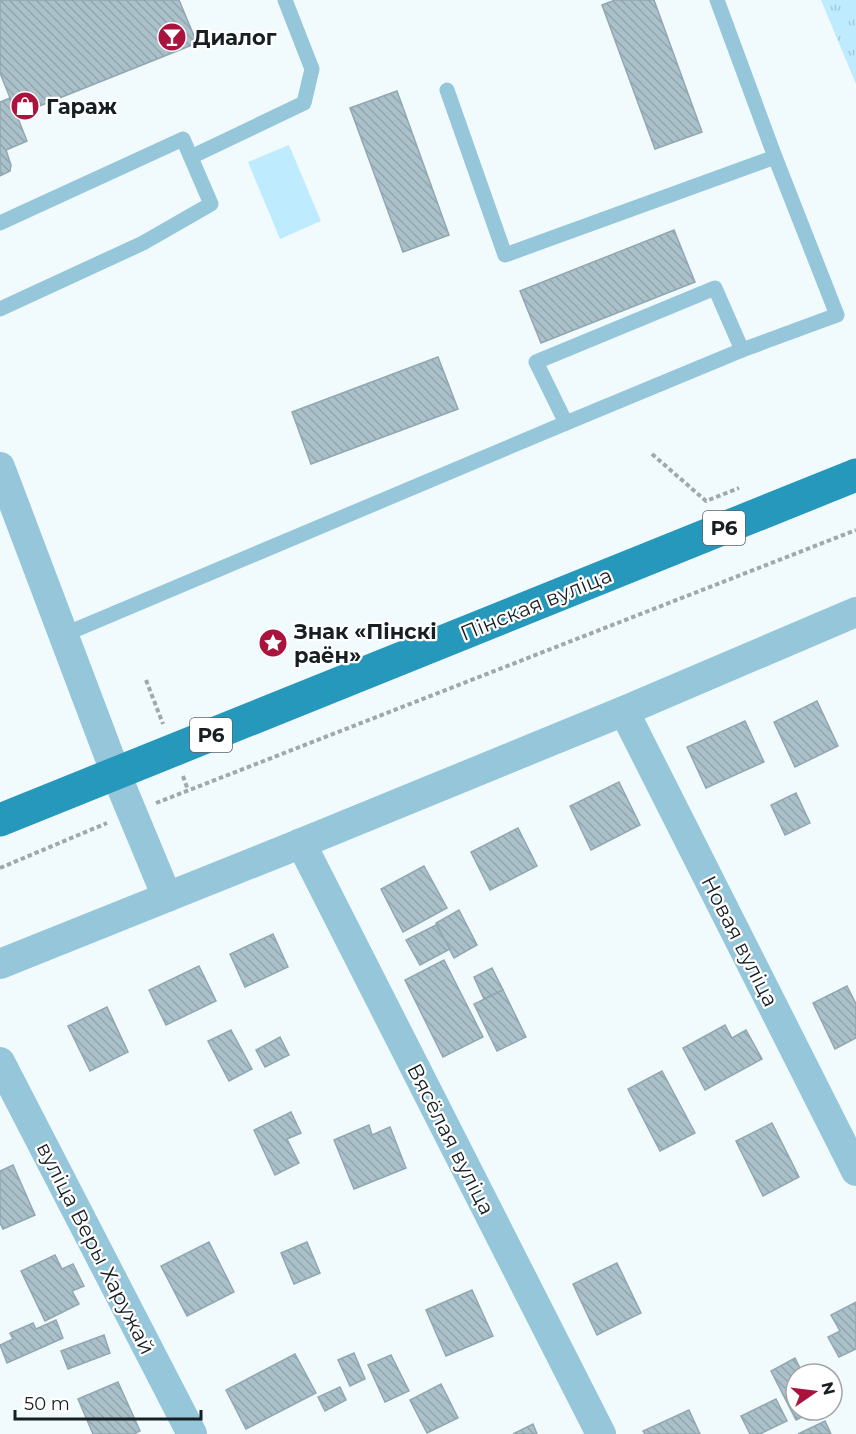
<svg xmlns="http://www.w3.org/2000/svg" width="856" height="1434" font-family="Montserrat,sans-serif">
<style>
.grass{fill:url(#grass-tufts)}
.pitch{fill:#beecfe}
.building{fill:url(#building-back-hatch);stroke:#91a8b1;stroke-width:1.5}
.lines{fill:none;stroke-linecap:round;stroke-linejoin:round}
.path{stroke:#9fa8ab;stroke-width:4;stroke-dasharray:4.5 3;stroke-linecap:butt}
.service{stroke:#95c6d9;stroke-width:15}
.minor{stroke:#95c6d9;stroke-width:30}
.primary{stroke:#2598bc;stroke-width:33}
.labels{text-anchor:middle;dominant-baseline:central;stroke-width:4.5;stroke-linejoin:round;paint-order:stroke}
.shield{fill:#fff;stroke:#5d6265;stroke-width:1.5}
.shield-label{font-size:20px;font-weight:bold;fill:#171f23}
.poi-label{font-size:21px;font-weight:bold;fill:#171f23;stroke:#fff;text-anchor:start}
.street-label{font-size:21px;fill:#171f23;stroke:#fff}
</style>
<defs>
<pattern id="grass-tufts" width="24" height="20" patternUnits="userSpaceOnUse" patternTransform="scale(1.5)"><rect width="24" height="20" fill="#beecfe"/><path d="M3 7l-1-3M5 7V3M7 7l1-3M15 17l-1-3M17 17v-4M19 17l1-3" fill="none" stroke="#a3cad9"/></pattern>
<pattern id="building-back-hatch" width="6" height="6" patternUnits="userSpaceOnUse" patternTransform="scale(1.5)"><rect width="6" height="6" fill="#aac1ca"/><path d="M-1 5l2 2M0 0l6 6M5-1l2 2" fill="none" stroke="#92a5ad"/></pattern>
</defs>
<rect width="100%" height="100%" fill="#f1fbfe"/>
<polygon class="grass" points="821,0 856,0 856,84"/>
<polygon class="pitch" points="289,145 321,221 280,239 248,162"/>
<g class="building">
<polygon points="0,0 179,0 197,43 17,115 0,73"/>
<polygon points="615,0 654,0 702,132 655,149 602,5"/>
<polygon points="397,91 449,235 403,252 350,108"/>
<polygon points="10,98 27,141 6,150 11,165 10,171 0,176 0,102"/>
<polygon points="674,230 695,282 541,343 520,291"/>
<polygon points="438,357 458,409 311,464 292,412"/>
<polygon points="817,701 838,746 795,767 774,722"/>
<polygon points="745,721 764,762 706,788 687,747"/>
<polygon points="619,782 640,825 591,850 570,806"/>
<polygon points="796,793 810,823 785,835 771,805"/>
<polygon points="518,828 537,866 490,890 471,852"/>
<polygon points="424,866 447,908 403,932 381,889"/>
<polygon points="459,910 477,945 454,958 436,923"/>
<polygon points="436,925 450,949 420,965 406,940"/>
<polygon points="273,934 288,967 245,987 230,954"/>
<polygon points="444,960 483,1037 443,1057 405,980"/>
<polygon points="199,966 216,1001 166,1025 149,990"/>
<polygon points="492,968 503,990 484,999 474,977"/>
<polygon points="847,986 856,1004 856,1038 835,1049 813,1003"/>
<polygon points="503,990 526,1037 497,1051 474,1004"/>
<polygon points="107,1007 128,1052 90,1071 68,1026"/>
<polygon points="725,1025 732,1038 746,1030 762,1059 705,1090 683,1048"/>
<polygon points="231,1030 252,1069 229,1081 208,1041"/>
<polygon points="280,1037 289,1055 265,1067 256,1050"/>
<polygon points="662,1071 695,1133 660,1151 628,1089"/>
<polygon points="291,1112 301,1133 287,1139 299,1163 275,1175 254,1130"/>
<polygon points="772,1123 799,1177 763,1196 736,1141"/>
<polygon points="369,1125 372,1135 390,1127 406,1168 354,1189 334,1140"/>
<polygon points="13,1165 35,1215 3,1229 0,1223 0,1171"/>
<polygon points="209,1242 234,1292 187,1316 161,1266"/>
<polygon points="307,1242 320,1273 294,1284 281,1253"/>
<polygon points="55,1255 62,1269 73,1264 84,1286 72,1291 79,1304 45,1321 21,1271"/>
<polygon points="617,1263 641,1313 597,1335 573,1284"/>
<polygon points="472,1290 493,1336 446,1356 426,1310"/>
<polygon points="856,1302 856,1349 839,1357 828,1337 840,1331 831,1315"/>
<polygon points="56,1320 63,1338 7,1363 0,1345 13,1339 10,1333 33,1323 36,1329"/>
<polygon points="104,1335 110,1353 68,1369 61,1351"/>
<polygon points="354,1353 365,1379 350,1386 338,1360"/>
<polygon points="295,1354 316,1393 246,1429 226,1390"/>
<polygon points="391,1355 409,1391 385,1402 368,1365"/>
<polygon points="795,1358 803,1374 796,1374 796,1410 816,1410 796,1420 771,1371"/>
<polygon points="118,1382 140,1431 134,1434 93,1434 78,1399"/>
<polygon points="441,1384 458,1418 427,1433 410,1400"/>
<polygon points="340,1387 346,1400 325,1411 318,1397"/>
<polygon points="776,1399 787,1421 760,1434 750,1434 741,1416"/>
<polygon points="689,1410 700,1434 645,1434 643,1431"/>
<polygon points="825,1421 831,1434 798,1434"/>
<polygon points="533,1424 537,1434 513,1434"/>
</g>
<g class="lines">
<g class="path">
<polyline points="652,454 706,501 739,488"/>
<polyline points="146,680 163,724"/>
<polyline points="183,776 188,790"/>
<polyline points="156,803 856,530"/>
<polyline points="0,868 107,823"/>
</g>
<g class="service">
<polyline points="447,90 505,255 775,157"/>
<polyline points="191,157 304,103 312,69 285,0"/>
<polyline points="0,223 183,139 211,204 143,243 0,309"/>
<polyline points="566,423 742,350"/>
<polyline points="63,635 566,423 536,362 715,288 742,350 837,315 775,157 717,0"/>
</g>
<g class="minor">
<polyline points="0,467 116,774 167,897"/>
<polyline points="624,711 856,1171"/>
<polyline points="301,843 601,1434"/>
<polyline points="0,964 292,847 624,711 856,612"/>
<polyline points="0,1062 192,1434"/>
</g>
<polyline class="primary" points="0,820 856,475"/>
</g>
<defs>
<g id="bar-disc" transform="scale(1.5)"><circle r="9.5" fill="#a9133d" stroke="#fff"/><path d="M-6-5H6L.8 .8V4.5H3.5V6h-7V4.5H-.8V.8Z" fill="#fff"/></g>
<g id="shop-disc" transform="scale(1.5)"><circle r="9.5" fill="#a9133d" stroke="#fff"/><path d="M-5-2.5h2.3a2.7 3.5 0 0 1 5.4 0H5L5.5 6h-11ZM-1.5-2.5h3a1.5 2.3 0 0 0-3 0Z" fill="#fff"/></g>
<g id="sight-disc" transform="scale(1.5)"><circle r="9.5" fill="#a9133d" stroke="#fff"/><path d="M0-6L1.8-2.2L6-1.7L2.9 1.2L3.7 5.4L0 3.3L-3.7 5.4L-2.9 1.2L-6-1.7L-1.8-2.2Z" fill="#fff"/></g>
</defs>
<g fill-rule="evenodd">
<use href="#bar-disc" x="172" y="37"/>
<use href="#shop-disc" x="25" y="106"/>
<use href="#sight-disc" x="273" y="643"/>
</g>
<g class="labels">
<g class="shield">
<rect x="703" y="511" width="42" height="34" rx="4.5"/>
<rect x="190" y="718" width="42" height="34" rx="4.5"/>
</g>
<g class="shield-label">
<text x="724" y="528">Р6</text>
<text x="211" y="735">Р6</text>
</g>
<g class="poi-label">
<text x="193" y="37">Диалог</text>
<text x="46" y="106">Гараж</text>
<text x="294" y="631">Знак «Пінскі<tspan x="294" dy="24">раён»</tspan></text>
</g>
<g class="street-label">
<text transform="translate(536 604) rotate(-22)">Пінская вуліца</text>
<text transform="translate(740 941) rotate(63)">Новая вуліца</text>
<text transform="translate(451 1139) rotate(63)">Вясёлая вуліца</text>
<text transform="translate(96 1248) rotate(63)">вуліца Веры Харужай</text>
</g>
</g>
<g transform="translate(814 1392) rotate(76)"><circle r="28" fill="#ffffff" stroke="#a2a5a7" stroke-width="1.5"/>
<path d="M0-4.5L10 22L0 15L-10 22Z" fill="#a9133d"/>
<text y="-9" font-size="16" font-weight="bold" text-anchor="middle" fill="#171f23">N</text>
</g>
<path d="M15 1410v9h186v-9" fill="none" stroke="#171f23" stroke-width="3"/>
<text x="24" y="1410" font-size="18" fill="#171f23" stroke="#ffffff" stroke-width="4.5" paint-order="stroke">50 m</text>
</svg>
